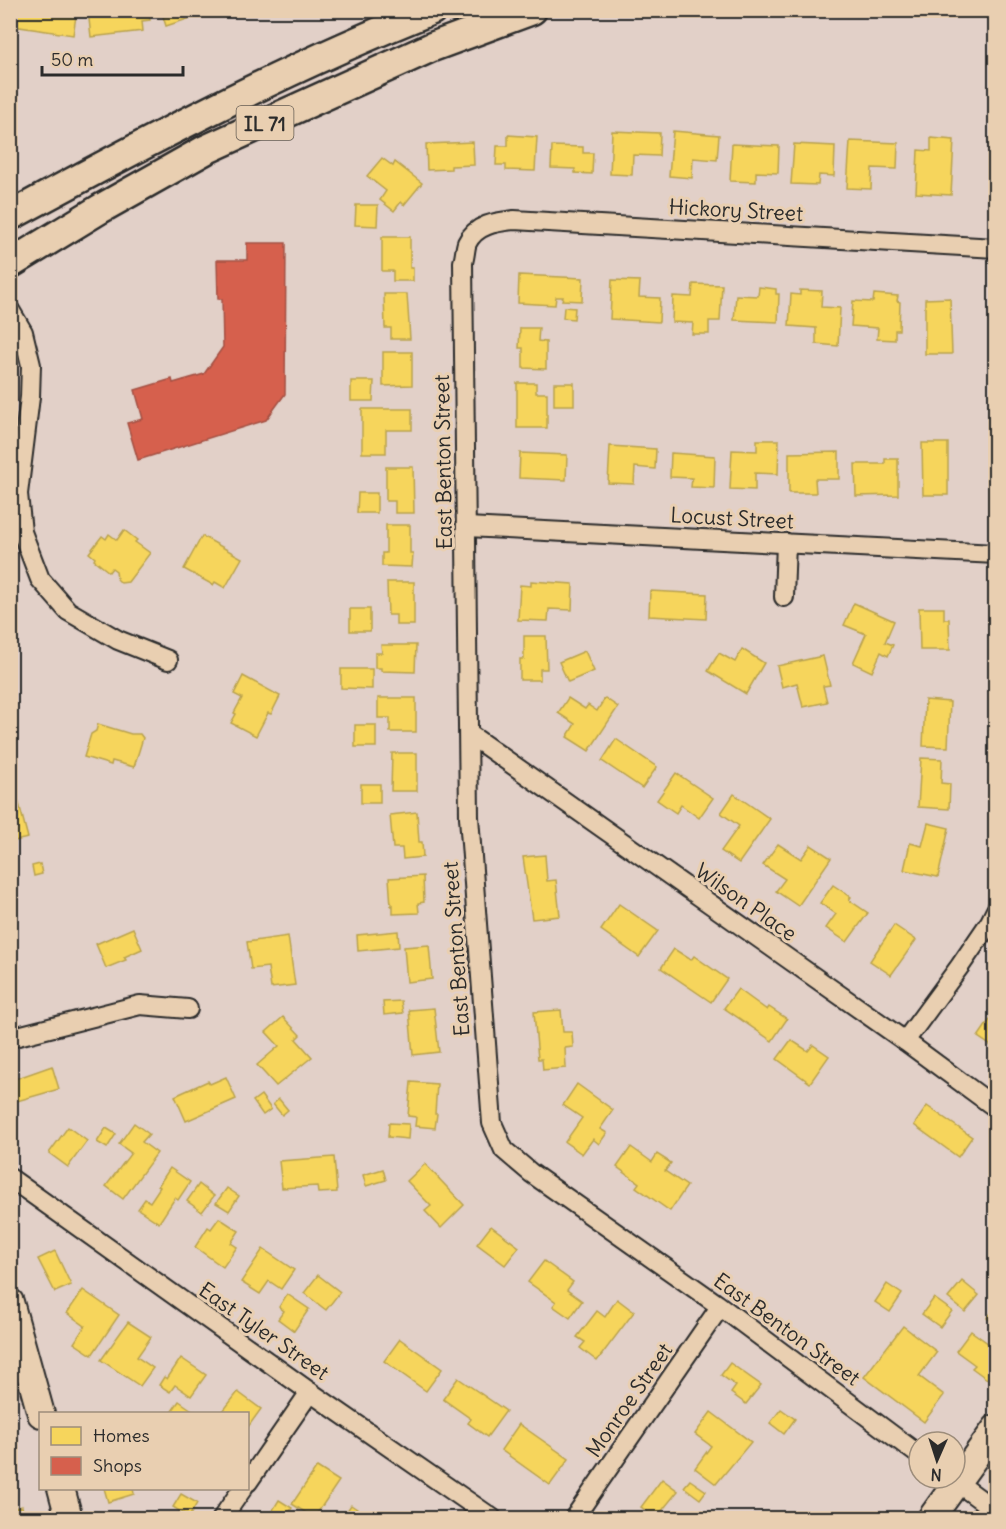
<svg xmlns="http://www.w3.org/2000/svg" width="1006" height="1529" font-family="Delius,sans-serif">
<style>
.homes{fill:#f6d55c;stroke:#b9a24d;stroke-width:1.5}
.shops{fill:#d6604d;stroke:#a35043;stroke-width:1.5}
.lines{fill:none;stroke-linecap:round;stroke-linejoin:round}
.street-casing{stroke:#2b2b2b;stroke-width:22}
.secondary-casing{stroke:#2b2b2b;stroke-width:30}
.primary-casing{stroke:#2b2b2b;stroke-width:33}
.street{stroke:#e9cfb1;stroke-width:18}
.secondary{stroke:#e9cfb1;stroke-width:26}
.primary{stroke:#e9cfb1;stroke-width:28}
.labels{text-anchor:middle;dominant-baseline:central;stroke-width:6;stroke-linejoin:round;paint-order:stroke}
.shield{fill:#e9cfb1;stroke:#645c53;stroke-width:1.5}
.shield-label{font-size:20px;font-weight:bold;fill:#2b2b2b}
.street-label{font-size:21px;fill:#2b2b2b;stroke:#e9cfb1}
</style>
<rect width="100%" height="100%" fill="#e2d0c8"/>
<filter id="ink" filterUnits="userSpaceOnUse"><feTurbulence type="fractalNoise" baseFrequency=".0167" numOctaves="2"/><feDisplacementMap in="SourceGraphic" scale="12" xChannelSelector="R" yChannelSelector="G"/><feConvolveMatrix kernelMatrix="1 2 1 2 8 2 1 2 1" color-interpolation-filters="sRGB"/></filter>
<g filter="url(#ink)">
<g class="homes">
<polygon points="15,10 77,10 73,35 13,26"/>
<polygon points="88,10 149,10 150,20 142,21 143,31 91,37"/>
<polygon points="161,10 215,10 166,26"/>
<polygon points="612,131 660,133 659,156 633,155 632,175 610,174"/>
<polygon points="673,131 719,135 717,160 693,158 692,178 669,176"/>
<polygon points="508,135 537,137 535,171 506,170 506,165 496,165 497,146 508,146"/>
<polygon points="931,138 954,140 951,195 916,193 918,150 931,151"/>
<polygon points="850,141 898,143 897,169 872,168 871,189 847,188"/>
<polygon points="473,142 474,165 451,166 451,169 427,170 426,144"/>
<polygon points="732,144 779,146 778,173 756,172 756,182 730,181"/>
<polygon points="794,144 835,146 834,176 819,175 818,185 791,184"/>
<polygon points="552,146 583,147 583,153 593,153 592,174 575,173 575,169 551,168"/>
<polygon points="382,158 393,166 395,162 422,183 404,205 401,202 394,211 380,200 386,191 367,176"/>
<polygon points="356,205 378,205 377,226 355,225"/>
<polygon points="382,237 410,237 410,268 413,268 413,281 393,281 393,271 382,271"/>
<polygon points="519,275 583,278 582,301 562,300 563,297 556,297 555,305 518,303"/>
<polygon points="612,280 640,281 639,297 660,298 659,322 610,319"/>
<polygon points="693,284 722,285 720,321 709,321 709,334 692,334 693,323 672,322 673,296 692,297"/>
<polygon points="759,287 776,289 776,294 779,294 778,322 734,320 736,295 758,296"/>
<polygon points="800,290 822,291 821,307 840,308 838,346 816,344 816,328 789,326 791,294 800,295"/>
<polygon points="384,294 407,294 410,339 391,339 391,328 385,328"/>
<polygon points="874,294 898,296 897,301 900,302 899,330 895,330 895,340 877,339 878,328 851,326 853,301 873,302"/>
<polygon points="950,298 952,354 925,354 925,299"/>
<polygon points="564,307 575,308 574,319 563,318"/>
<polygon points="520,328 539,328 538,341 546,342 546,369 523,368 523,348 519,348"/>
<polygon points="383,352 412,352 412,385 383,386"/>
<polygon points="351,381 374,381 373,401 351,401"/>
<polygon points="517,383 536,383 536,393 547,393 547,428 517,428"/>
<rect x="554" y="383" width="20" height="22"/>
<polygon points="362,409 412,409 412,430 386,430 386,453 362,453"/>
<polygon points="757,440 779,440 778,474 755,473 755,490 730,489 732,450 757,451"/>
<polygon points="922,443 948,443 948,495 923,495"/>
<polygon points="610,446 656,449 655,469 635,467 634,484 608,483"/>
<polygon points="839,452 839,479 815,479 816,493 789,493 789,453"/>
<polygon points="520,453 567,455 566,480 519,478"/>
<polygon points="671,453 715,456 714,488 691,487 692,478 670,477"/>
<polygon points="885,459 898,459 898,495 856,496 855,464 885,464"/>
<polygon points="386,467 413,467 414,513 395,513 395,501 386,501"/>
<polygon points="358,493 377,493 377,513 357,513"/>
<polygon points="386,525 410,525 410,553 413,553 412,567 382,566 382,553 386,553"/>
<polygon points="124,530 137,540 135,542 150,553 128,582 121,583 117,579 116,571 112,568 109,572 94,560 95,558 89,553 102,536 106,539 109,534 117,540"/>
<polygon points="202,536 242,558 225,588 215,582 213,585 184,569"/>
<polygon points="531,581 573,584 572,610 549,609 548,621 518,620 520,585 531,586"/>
<polygon points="387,582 414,582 414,625 396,625 396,615 388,615"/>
<polygon points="650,591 707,594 706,619 649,616"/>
<polygon points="854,603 894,621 885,642 893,645 888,656 881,652 872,672 853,663 866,634 844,625"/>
<polygon points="919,608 944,608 944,619 949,619 950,650 920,650"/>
<rect x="350" y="609" width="20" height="22"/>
<polygon points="524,636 546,636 547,669 540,669 540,680 520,680 520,659 524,659"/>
<polygon points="381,645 416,645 415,672 381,671 381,668 375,668 375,653 382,653"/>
<polygon points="742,649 764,663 746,694 708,671 719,653 735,662"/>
<polygon points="585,651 594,671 568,682 559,662"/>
<polygon points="823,656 830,685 823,686 827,702 803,707 797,683 782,687 777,666"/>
<polygon points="341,669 372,669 372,689 341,688"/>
<polygon points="243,676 280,696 271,714 268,713 256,736 231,723 236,714 234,713 242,698 234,694"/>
<polygon points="378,698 416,698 416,732 390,732 390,718 378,718"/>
<polygon points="568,698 585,709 588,705 597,711 605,698 618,707 589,751 567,737 575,724 558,713"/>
<polygon points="925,700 950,702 948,747 923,746"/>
<polygon points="98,724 131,734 140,734 143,738 134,767 112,761 111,765 84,757 91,734 96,731"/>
<rect x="355" y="725" width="21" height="22"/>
<polygon points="616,739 657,767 642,788 602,761"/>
<polygon points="392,753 417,753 417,791 391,791"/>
<polygon points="921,758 942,759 941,783 950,784 949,809 918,807"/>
<polygon points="676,773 713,798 699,818 681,805 676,813 657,800"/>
<rect x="361" y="784" width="19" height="19"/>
<polygon points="734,794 770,819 739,863 721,851 739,826 721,813"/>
<polygon points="17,796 28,838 10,842 10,798"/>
<polygon points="417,812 419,842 422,842 423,857 403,859 402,848 393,848 390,815"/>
<polygon points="928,823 949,828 938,877 904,870 910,843 922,846"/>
<polygon points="778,844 801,859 811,845 831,858 798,906 776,891 785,879 763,865"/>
<polygon points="545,855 547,881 556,880 560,916 532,919 523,857"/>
<polygon points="40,864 42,874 34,876 32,866"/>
<polygon points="423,876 424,902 418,903 419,913 393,914 393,905 391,906 389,878"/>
<polygon points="833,885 851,897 849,900 868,913 847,942 826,928 836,914 820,903"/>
<polygon points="619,904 658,931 639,957 601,930"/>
<polygon points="894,925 916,940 891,975 870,961"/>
<polygon points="133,928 142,949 124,957 126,960 106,968 96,944"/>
<polygon points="398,931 399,947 358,951 357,935"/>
<polygon points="288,936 295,985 271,988 268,967 251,969 247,942"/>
<polygon points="429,945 432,979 407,982 404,947"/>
<polygon points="674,949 691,960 694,956 727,979 711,1002 661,968"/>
<polygon points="738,989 767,1010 769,1007 787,1019 772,1041 724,1008"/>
<polygon points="401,1001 403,1013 384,1015 383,1002"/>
<polygon points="434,1008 439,1052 413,1055 409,1010"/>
<polygon points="561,1010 563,1032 572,1032 573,1047 565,1048 566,1068 543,1070 542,1059 538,1059 534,1012"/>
<polygon points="993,1015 996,1017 996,1049 978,1037"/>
<polygon points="283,1017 300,1035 296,1039 312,1057 276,1086 257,1065 279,1046 266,1032"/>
<polygon points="791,1040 808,1051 813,1045 829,1056 810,1083 777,1059"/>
<polygon points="52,1066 59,1089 10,1103 12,1080"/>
<polygon points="226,1077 236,1099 186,1121 175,1096 208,1081 210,1084"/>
<polygon points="411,1082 437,1084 435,1114 437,1114 435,1128 415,1126 416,1117 408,1116"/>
<polygon points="577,1084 613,1110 600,1129 607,1133 599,1144 593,1139 582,1154 565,1142 582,1118 563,1105"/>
<polygon points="261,1095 271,1109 263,1115 253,1101"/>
<polygon points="279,1099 288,1110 282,1115 273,1104"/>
<polygon points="927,1106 972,1137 958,1157 914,1125"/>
<polygon points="134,1123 149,1134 142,1142 157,1153 123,1199 106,1186 131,1153 119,1144"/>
<polygon points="389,1123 409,1124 408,1139 388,1137"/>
<polygon points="68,1127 87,1141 68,1167 49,1153"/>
<polygon points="106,1128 116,1134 107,1148 97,1142"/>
<polygon points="631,1147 652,1162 657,1154 671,1163 665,1171 687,1186 670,1211 636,1187 639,1183 617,1167"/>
<polygon points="334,1157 337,1192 318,1193 317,1186 282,1188 279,1161"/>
<polygon points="425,1164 464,1205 441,1228 425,1211 431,1206 407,1181"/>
<polygon points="170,1168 190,1182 178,1200 175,1198 159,1223 138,1209 145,1199 150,1202 160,1187 158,1186"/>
<polygon points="383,1169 386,1180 366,1186 363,1175"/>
<polygon points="199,1184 214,1196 202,1212 187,1201"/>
<polygon points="227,1188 239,1196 229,1211 216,1203"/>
<polygon points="219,1218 239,1231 231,1243 237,1247 223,1267 195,1247 208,1227 211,1229"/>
<polygon points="491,1226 519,1247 505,1265 477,1244"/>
<polygon points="263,1249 294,1270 281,1289 269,1281 260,1294 241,1282"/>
<polygon points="55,1251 71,1285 55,1292 38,1259"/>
<polygon points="544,1261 573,1282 567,1290 582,1301 570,1318 553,1306 556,1302 528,1282"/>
<polygon points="318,1275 340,1292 326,1310 304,1293"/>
<polygon points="962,1281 979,1295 965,1312 948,1298"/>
<polygon points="887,1284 902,1294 890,1312 875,1302"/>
<polygon points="83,1290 119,1315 92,1355 74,1343 85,1326 67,1313"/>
<polygon points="287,1294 309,1309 294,1331 278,1319 284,1311 279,1307"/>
<polygon points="934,1298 952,1311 940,1327 922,1314"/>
<polygon points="617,1299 634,1312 597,1361 580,1348 585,1342 577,1337 597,1311 605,1317"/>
<polygon points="996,1307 996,1325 987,1318"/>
<polygon points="128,1322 151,1337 137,1357 153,1368 140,1386 101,1360"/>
<polygon points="903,1326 937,1352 919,1376 944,1395 924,1422 864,1377"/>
<polygon points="971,1331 996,1349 996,1358 991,1364 995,1367 987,1379 972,1368 975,1365 956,1351"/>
<polygon points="400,1339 442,1369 426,1391 384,1361"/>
<polygon points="181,1358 206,1375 191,1396 175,1385 170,1392 159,1385 164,1377 167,1379"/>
<polygon points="730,1363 761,1385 746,1404 731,1393 736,1386 721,1375"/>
<polygon points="458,1378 506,1411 487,1437 468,1423 471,1419 443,1399"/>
<polygon points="238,1392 261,1409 248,1427 248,1414 225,1414 223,1411"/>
<polygon points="179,1401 195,1412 193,1414 170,1414"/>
<polygon points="781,1409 795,1419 784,1434 770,1423"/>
<polygon points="711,1412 751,1442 716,1484 695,1468 711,1446 695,1434"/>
<polygon points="519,1424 569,1459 550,1485 501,1450"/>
<polygon points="317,1467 339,1481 314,1518 292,1504"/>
<polygon points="662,1479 678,1491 656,1518 641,1507"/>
<polygon points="690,1480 706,1491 700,1499 684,1487"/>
<polygon points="104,1488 133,1488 134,1494 108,1502"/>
<polygon points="181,1494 197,1503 189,1517 173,1507"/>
<polygon points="279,1500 292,1508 286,1518 268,1518"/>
<polygon points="14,1501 16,1508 22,1506 24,1518 10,1518 10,1502"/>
<polygon points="351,1505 363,1513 372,1518 342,1518"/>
</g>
<polygon class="shops" points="247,243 286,243 285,394 266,420 138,460 127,423 143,419 135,390 172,379 173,383 204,374 223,347 222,299 218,299 217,260 247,260"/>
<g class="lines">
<g class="street-casing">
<g id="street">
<polyline points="10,310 23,332 31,365 30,397 18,494 22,532 40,579 68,611 118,640 168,660"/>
<polyline points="467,527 996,554"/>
<polyline points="784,597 786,543"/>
<polyline points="469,734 905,1041 996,1108"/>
<polyline points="10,1038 140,1005 188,1009"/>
<polyline points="905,1041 960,966 990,922 996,910"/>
<polyline points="10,1178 310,1392 492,1518"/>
<path d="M919,1455L717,1304L531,1173L504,1150L492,1123L469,817L463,262C465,257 465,248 467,243C476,224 497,222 514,220L996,248"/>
<polyline points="951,1478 996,1511"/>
<polyline points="248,1482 310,1392"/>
<polyline points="222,1518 243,1488"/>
<polyline points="574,1518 720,1307"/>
</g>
</g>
<g class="secondary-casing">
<g id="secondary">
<polyline points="10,1302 41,1414"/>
<polyline points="61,1488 69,1518"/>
<polyline points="931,1518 996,1428"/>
</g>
</g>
<g class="primary-casing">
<g id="primary">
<path d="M10,216C148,141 286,68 432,10"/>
<polyline points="10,264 100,209 205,150 432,47 532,10"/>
</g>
</g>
<use href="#street" class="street"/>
<use href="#secondary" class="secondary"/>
<use href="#primary" class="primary"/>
</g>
</g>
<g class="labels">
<rect class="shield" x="236.5" y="106" width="57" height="34" rx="4.5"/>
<g class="shield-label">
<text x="265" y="123">IL 71</text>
</g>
<g class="street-label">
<text transform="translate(736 210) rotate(3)">Hickory Street</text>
<text transform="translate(443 462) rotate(-91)">East Benton Street</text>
<text transform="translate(732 518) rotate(3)">Locust Street</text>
<text transform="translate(746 902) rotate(35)">Wilson Place</text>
<text transform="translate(456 949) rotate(-94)">East Benton Street</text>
<text transform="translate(787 1329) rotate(36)">East Benton Street</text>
<text transform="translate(264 1331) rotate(35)">East Tyler Street</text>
<text transform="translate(629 1400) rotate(-55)">Monroe Street</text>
</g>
</g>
<rect width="1006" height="1529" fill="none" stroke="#e9cfb1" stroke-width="36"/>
<rect x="18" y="18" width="970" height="1493" fill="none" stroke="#2b2b2b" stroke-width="2" filter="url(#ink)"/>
<rect x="39" y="1412" width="210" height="78" fill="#e9cfb1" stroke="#9d8d7b" stroke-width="1.5"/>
<rect x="51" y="1427" width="30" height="18" fill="#f6d55c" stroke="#9d8d7b" stroke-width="1.5"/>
<text x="93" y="1442" font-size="18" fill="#2b2b2b">Homes</text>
<rect x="51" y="1457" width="30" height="18" fill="#d6604d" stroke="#9d8d7b" stroke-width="1.5"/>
<text x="93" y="1472" font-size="18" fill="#2b2b2b">Shops</text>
<g transform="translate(937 1460) rotate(183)"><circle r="28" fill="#e9cfb1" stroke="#9d8d7b" stroke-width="1.5"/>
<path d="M0-4.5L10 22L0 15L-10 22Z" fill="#2b2b2b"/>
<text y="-9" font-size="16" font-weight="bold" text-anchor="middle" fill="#2b2b2b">N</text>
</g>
<path d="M42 66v9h141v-9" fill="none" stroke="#2b2b2b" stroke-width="3"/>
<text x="51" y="66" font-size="18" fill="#2b2b2b" stroke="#e9cfb1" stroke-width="4.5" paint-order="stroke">50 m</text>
</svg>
